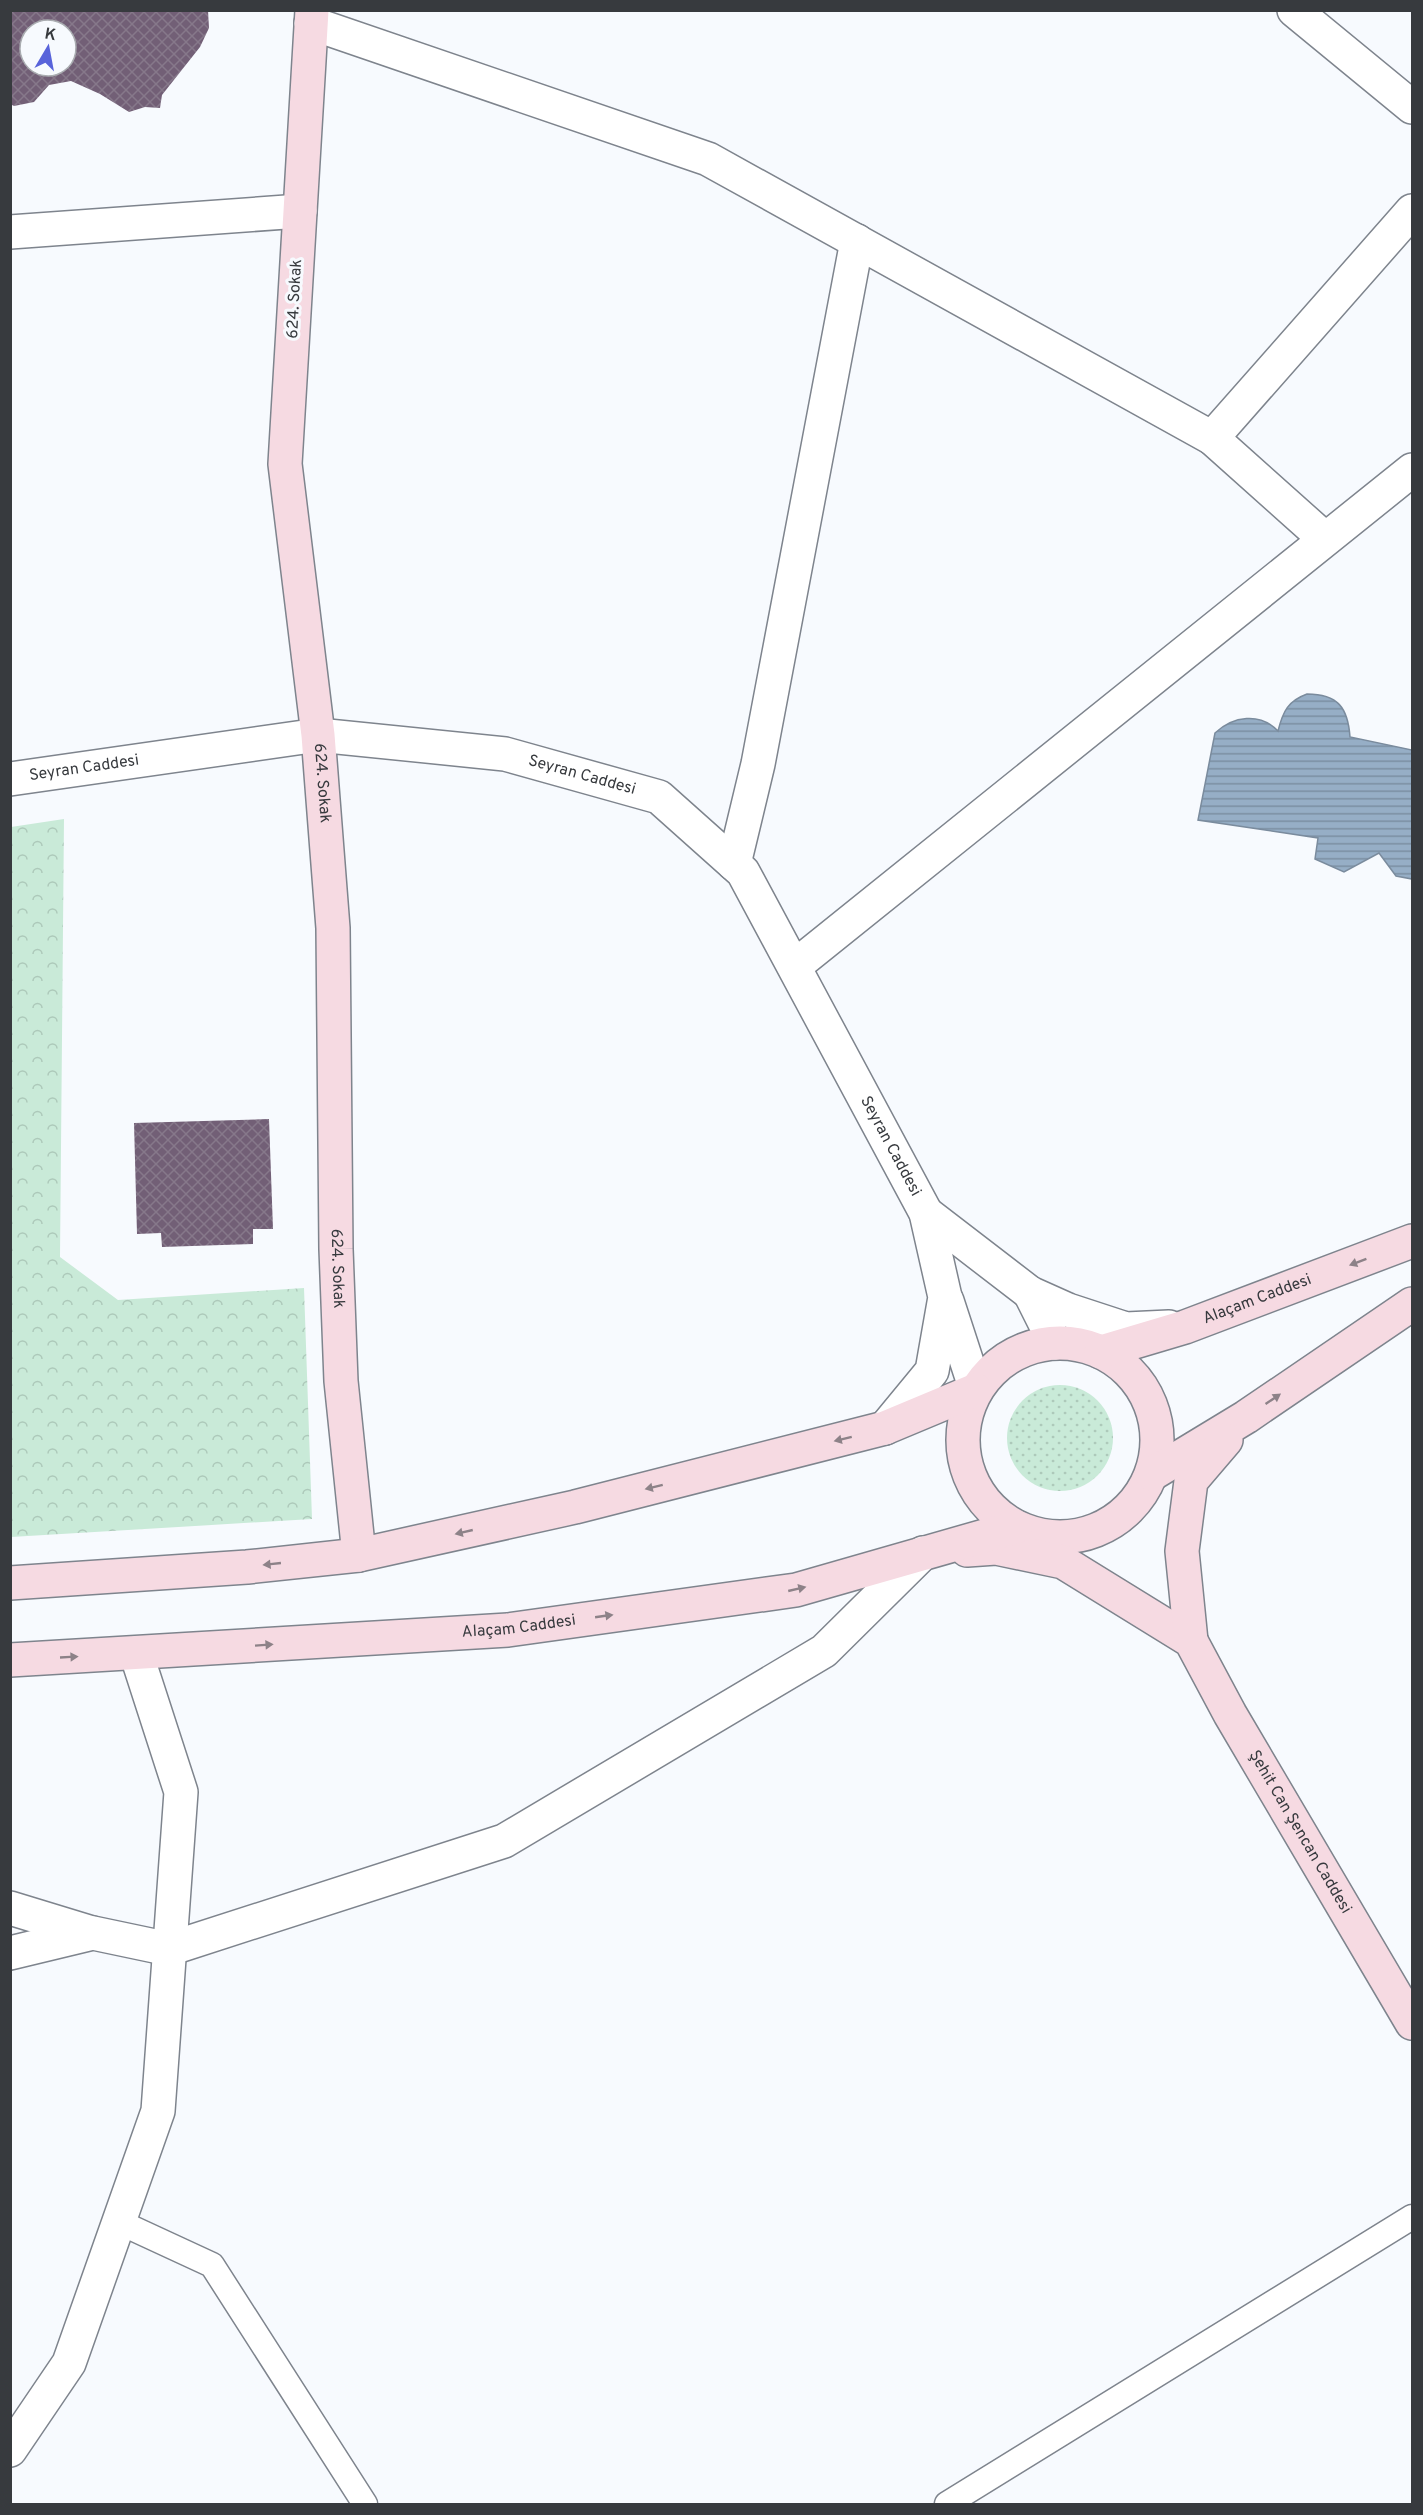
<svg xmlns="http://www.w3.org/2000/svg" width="1423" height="2515" font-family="Overpass,sans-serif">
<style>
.grass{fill:url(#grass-dots)}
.forest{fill:url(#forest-crowns)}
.water{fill:url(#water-rules);stroke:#7a8b9d;stroke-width:1.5}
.building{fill:url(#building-cross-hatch);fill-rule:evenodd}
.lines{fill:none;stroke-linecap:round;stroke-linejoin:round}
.lane-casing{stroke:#7e848d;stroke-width:27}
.street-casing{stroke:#7e848d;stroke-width:36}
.secondary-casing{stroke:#7e848d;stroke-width:36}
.lane{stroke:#fff;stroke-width:24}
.street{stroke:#fff;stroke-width:33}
.secondary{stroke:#f6dae2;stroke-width:33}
.oneway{fill:#8d8288}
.labels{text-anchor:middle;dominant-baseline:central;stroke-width:6;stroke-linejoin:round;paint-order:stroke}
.street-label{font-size:16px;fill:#373a3e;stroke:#f7fafe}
</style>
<defs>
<pattern id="grass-dots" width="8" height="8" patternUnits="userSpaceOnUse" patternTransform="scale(1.5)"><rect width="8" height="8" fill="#c9ead8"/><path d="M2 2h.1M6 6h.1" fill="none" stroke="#adc9ba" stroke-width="1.8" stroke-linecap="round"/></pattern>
<pattern id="forest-crowns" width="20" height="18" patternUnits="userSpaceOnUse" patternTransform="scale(1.5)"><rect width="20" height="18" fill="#c9ead8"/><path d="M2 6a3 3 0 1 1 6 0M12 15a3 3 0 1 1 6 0" fill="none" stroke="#adc9ba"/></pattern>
<pattern id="water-rules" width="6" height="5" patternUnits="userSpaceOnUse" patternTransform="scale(1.5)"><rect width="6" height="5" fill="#96aec6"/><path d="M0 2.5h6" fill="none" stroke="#7b8fa2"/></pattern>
<pattern id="building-cross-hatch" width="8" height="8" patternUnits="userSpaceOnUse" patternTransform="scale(1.5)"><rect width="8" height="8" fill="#725f76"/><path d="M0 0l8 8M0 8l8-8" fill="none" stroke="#86788a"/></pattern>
</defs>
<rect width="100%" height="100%" fill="#f7fafe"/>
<circle class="grass" cx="1060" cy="1438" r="53"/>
<polygon class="forest" points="64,819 60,1257 118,1300 304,1288 312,1519 11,1537 11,827"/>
<path class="water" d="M1307,694C1338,694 1348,708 1350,737L1412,750V879L1396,876L1379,853L1344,872L1315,859L1318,838L1198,820L1215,733C1233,716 1260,712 1278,731C1283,711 1288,701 1307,694Z"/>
<g class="building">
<path d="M10,10H208L209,28L200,47L162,95L160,108L145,107L129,112L100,94L71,81L49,85L34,102L14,106L10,104ZM30,30H66V66H30Z"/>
<polygon points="269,1119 273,1229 253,1229 253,1244 162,1247 161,1233 137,1234 134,1123"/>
</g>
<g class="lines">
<g class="lane-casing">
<g id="lane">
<polyline points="119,2222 212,2265 365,2504"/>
<polyline points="947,2504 1412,2217"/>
</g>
</g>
<g class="street-casing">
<g id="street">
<polyline points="1294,10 1412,107"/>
<polyline points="311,23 708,159 1212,438 1412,211"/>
<polyline points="10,232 300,211"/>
<polyline points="1212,438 1325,539"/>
<path id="s1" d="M10,779L318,735L505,754L659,797L743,872L926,1213L945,1297L932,1371L885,1428"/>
<polyline points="734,864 758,764 857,241"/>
<polyline points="795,966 1412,470"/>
<polyline points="926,1213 1030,1293 1068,1310 1126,1329 1169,1327"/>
<polyline points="1030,1293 1055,1343"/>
<polyline points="947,1301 976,1390"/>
<polyline points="10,1908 92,1933"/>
<polyline points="10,1953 93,1933 169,1949 504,1841 824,1651 923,1553"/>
<polyline points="10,2450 69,2363 158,2111 181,1792 136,1653"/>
</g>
</g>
<g class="secondary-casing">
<g id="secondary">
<path id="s2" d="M312,10L285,464L318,735L333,928L336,1249L341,1381L359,1555"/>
<circle cx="1060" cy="1440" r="97"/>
<path id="s3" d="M1101,1352L1185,1327L1412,1241"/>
<polyline points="1152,1474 1246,1417 1412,1304"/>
<path id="s4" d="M967,1550L996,1548L1063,1562L1191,1641L1230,1714L1412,2023"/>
<polyline points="10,1583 247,1567 359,1555 575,1507 885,1428 976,1390"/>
<polyline points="1191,1641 1182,1551 1191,1481 1226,1440"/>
<path id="s5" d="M10,1660L508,1630L796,1590L1016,1527"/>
</g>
</g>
<use href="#lane" class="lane"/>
<use href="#street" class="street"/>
<use href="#secondary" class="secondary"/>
</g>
<defs><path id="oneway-solid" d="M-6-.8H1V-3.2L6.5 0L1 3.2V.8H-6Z" transform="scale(1.5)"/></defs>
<g class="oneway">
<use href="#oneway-solid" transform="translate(1358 1262) rotate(159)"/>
<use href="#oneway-solid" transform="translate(1273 1399) rotate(-34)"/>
<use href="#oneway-solid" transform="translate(843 1439) rotate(166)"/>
<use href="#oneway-solid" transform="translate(654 1487) rotate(166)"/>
<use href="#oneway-solid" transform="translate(464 1532) rotate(167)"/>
<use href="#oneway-solid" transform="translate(272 1564) rotate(174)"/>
<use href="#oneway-solid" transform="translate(797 1589) rotate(-13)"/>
<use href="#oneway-solid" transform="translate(604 1616) rotate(-8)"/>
<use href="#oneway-solid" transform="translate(264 1645) rotate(-4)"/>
<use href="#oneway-solid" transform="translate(69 1657) rotate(-3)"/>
</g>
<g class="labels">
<g class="street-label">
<text transform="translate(295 299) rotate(-87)">624. Sokak</text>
<text stroke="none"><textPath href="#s1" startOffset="75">Seyran Caddesi</textPath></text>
<text stroke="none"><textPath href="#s1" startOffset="579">Seyran Caddesi</textPath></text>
<text stroke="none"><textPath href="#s2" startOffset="776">624. Sokak</textPath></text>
<text stroke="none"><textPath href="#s1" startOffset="1083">Seyran Caddesi</textPath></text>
<text stroke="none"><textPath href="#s2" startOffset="1262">624. Sokak</textPath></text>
<text stroke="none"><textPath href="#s3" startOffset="165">Alaçam Caddesi</textPath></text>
<text stroke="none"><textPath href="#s5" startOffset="510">Alaçam Caddesi</textPath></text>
<text stroke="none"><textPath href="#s4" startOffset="468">Şehit Can Şencan Caddesi</textPath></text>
</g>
</g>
<rect width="1423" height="2515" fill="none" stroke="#373a3e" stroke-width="24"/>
<g transform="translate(48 48) rotate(10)"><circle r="28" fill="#f7fafe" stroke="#aaadb1" stroke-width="1.5"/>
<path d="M0-4.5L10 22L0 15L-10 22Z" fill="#5863da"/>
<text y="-9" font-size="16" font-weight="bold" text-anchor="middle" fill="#373a3e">K</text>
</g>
</svg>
